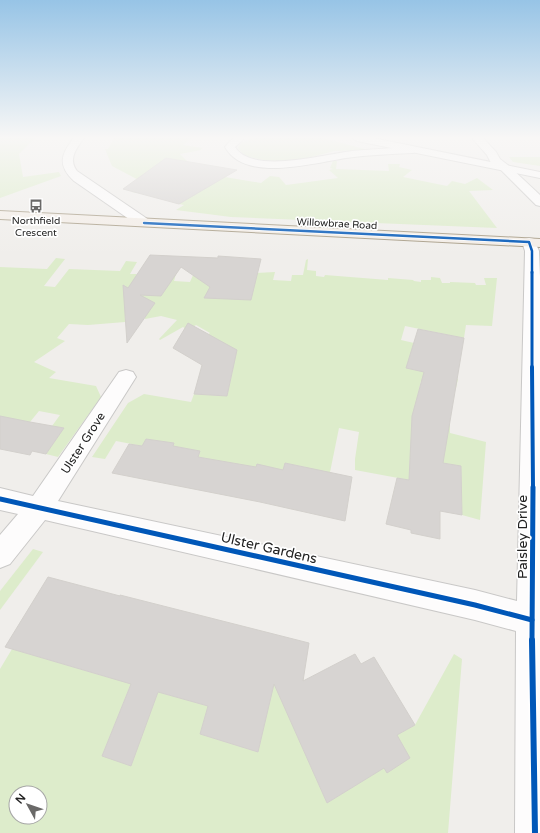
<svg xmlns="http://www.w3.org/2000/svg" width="540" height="833" font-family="'Varela Round',sans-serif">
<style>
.grass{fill:#ddeccb;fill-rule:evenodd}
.building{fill:#d7d4d2;stroke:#d3d0cc}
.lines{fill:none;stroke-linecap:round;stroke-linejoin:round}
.minor-casing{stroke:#c9c8c7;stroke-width:2}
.tertiary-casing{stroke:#c9c8c7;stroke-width:2}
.primary-casing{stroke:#a79c86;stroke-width:2}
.minor{fill:#fdfcfc;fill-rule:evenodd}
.tertiary{fill:#fdfcfc;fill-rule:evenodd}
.primary{fill:#f3ede7;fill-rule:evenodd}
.cycleway-far4-casing{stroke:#fff;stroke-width:4}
.cycleway-far3-casing{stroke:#fff;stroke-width:5}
.cycleway-far2-casing{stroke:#fff;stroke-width:6}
.cycleway-far1-casing{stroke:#fff;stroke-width:8}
.cycleway-casing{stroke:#fff;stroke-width:9}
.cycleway-far4{stroke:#0057b8;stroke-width:2.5}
.cycleway-far3{stroke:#0057b8;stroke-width:3}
.cycleway-far2{stroke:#0057b8;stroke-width:4}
.cycleway-far1{stroke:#0057b8;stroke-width:5}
.cycleway{stroke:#0057b8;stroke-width:6}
.labels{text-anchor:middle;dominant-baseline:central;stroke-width:3.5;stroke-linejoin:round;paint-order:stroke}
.far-poi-label{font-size:10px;fill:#222;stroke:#fff}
.far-street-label{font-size:10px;fill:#222;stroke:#fff}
.street-label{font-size:12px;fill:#222;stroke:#fff}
.near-street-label{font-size:14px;fill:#222;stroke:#fff}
</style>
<rect width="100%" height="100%" fill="#f0eeeb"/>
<g class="grass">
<polygon points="0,138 35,138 19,154 23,177 59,172 61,176 0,198"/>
<polygon points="114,138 192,138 183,145 203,148 201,149 201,150 180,154 195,169 216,166 221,168 213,175 261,183 270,176 279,177 286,185 338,178 329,170 333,169 330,168 333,161 337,161 336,169 389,171 388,164 400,164 399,167 412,170 403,177 447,186 452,181 465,184 477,178 493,190 469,191 497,228 231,217 176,210 184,205 179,204 151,186 137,193 132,192 148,185 112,166 105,149 108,149"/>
<polygon points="253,138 323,138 368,150 334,151 300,160 278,161 263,160 249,157 243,154 238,148 241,143"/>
<polygon points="509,157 540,157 540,166 513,162"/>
<polygon points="201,257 251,300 256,273 275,272 273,280 291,281 292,275 303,275 306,260 308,259 307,270 316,271 316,276 324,277 325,275 388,280 388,278 413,280 414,281 421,282 421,280 431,280 431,277 440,278 442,283 450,283 450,282 475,283 476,285 486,285 484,278 497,278 492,326 466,325 464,338 405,326 401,340 414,343 407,368 458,379 456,388 421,381 413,415 450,424 450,433 486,442 480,520 462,515 461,466 410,457 409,480 355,470 355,459 359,432 339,428 328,482 305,467 285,463 282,474 246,499 247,466 198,457 200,451 179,447 170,452 174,443 146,439 142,446 116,441 105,459 92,457 128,403 144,394 191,402 194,394 227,396 233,369 202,367 203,338 210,333 196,325 188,330 183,327 160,340 159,339 177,320 161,316 145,319 144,313 125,316 125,322 88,325 69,324 57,338 65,341 34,362 56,372 49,378 96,386 101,397 58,457 46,454 64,428 52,426 60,415 39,411 30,422 0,417 0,267 47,269 56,258 65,259 44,286 55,287 69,269 120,271 126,261 137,262 130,274 137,274 135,277 150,273 176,274 174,281 190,282"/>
<polygon points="33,549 43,552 0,610 0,591"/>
<path d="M129,636L148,641L102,756L131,765L158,692L208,706L200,734L258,752L277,669L304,677L294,728L327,803L374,774L364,755L409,758L397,735L415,725L454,654L462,659L448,833H0V669L12,649L110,678ZM16,793H40V817H16Z"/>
</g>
<g class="building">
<polygon points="166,158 237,170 179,204 123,189"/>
<polygon points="150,255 218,258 218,256 261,259 251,300 204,298 210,287 181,267 161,296 140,295 155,303 127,343 123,285 128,288"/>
<polygon points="188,323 237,350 227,396 194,394 202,365 173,348"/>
<polygon points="418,329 464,338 443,463 461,466 462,515 440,511 440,539 411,533 411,530 386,524 397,478 409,480 412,416 424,372 406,368"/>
<polygon points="0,416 30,422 64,428 46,454 32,451 30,455 0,449"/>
<polygon points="146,439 174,443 173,446 200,451 198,457 256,467 257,464 283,470 285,463 352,477 345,521 260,502 112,473 129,444 142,446"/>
<polygon points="48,577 120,596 120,595 309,643 303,681 355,654 361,664 374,657 415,725 397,735 410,758 387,773 384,768 327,803 274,684 258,752 200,734 208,706 158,692 131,766 102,756 131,684 5,647"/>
</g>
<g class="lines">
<g class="minor-casing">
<g id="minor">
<path d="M74,138H84C76,149 68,159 77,171L149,220L151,223L149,226H139L74,181C58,166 60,155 74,138Z"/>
<path d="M233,138H245L235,147C252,175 326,154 352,151C372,149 393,148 413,147L418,150L413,153C391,154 368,155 346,158C313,163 245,183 225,147Z"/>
<polygon points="472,138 483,138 496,152 500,159 509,166 540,195 540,206 536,205 501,170 491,163 487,155"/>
<polygon points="529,238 534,239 539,251 540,276 540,833 515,833 516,631 475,620 45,520 10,564 0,568 0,535 18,514 0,510 0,488 33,496 119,372 126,370 133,372 136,377 58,501 475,590 517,601 525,251 522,242 524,239"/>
</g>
</g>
<g class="tertiary-casing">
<polygon id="tertiary" points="352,138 373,138 540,172 540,178 357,141"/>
</g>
<g class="primary-casing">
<polygon id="primary" points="0,211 540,239 540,247 0,219"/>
</g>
<use href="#minor" class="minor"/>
<use href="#tertiary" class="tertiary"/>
<use href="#primary" class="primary"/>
<g class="cycleway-far4-casing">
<polyline id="cycleway-far4" points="144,223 529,242 532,251 532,273"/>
</g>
<g class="cycleway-far3-casing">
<polyline id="cycleway-far3" points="532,272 532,368"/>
</g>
<g class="cycleway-far2-casing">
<polyline id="cycleway-far2" points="532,367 533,488"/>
</g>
<g class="cycleway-far1-casing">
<g id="cycleway-far1">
<polyline points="0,499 475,605 532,620"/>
<polyline points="532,641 533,487"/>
</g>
</g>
<g class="cycleway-casing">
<polyline id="cycleway" points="532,640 535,833"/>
</g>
<use href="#cycleway-far4" class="cycleway-far4"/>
<use href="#cycleway-far3" class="cycleway-far3"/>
<use href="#cycleway-far2" class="cycleway-far2"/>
<use href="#cycleway-far1" class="cycleway-far1"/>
<use href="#cycleway" class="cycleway"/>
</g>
<linearGradient id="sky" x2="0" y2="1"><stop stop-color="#97c4e6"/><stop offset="0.54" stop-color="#f8f7f6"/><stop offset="1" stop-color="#f8f7f6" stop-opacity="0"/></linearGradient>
<rect width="540" height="255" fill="url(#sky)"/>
<defs>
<g id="bus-bare" transform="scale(1.08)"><path d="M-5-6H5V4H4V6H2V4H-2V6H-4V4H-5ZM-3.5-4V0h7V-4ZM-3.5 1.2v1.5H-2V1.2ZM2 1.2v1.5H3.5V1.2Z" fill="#6a6968" stroke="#fff" stroke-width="2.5" paint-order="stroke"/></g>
</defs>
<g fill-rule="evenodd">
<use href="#bus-bare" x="36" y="206"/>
</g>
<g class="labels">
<g class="far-poi-label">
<text x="36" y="221">Northfield<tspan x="36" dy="12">Crescent</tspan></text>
</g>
<g class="far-street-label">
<text transform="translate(337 224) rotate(3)">Willowbrae Road</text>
</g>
<g class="street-label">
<text transform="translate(83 443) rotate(-57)">Ulster Grove</text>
</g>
<g class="near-street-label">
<text transform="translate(522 537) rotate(-90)">Paisley Drive</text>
<text transform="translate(269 548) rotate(13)">Ulster Gardens</text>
</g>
</g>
<g transform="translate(28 805) rotate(310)"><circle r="19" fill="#ffffff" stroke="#a7a7a7"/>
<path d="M0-3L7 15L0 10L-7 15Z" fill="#6a6968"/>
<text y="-6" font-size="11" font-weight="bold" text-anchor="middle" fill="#222222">N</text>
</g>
</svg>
